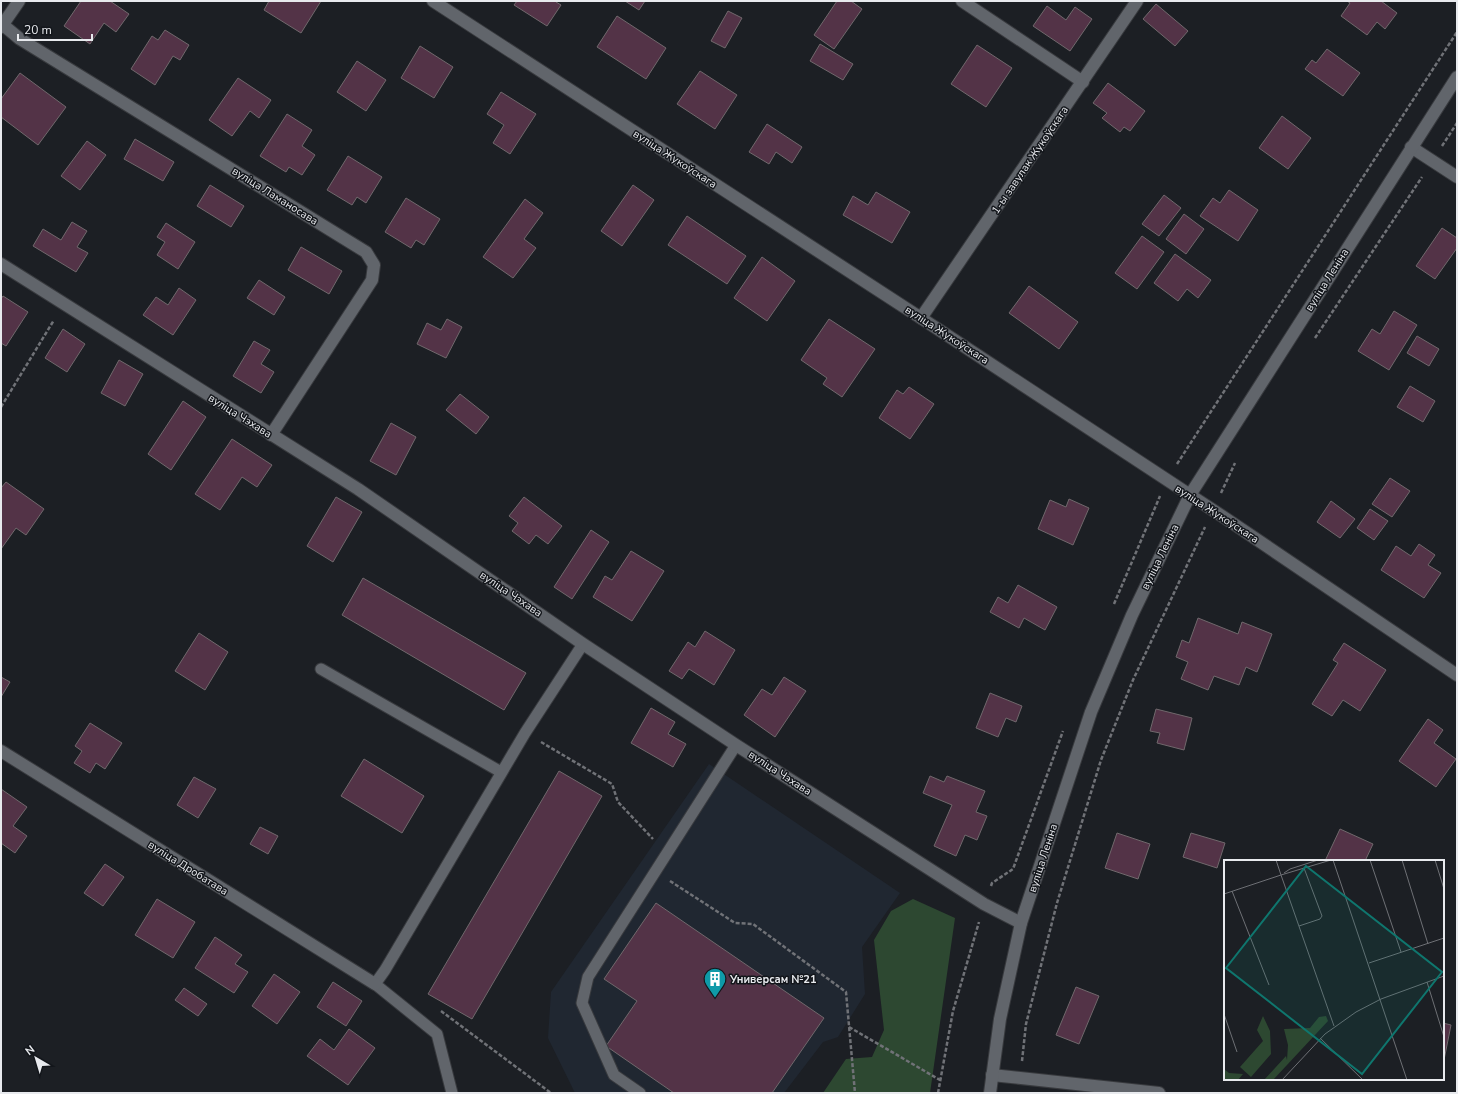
<svg xmlns="http://www.w3.org/2000/svg" width="1458" height="1094" font-family="'Nunito Sans',sans-serif">
<style>
.built{fill:#202731}
.green{fill:#2d4831}
.building{fill:#533347;stroke:#70686c}
.lines{fill:none;stroke-linecap:round;stroke-linejoin:round}
.lane-casing{stroke:#383a3e;stroke-width:13}
.street-casing{stroke:#383a3e;stroke-width:14}
.secondary-casing{stroke:#383a3e;stroke-width:14}
.path{stroke:#707277;stroke-width:2.5;stroke-dasharray:4 2;stroke-linecap:butt}
.lane{stroke:#61656b;stroke-width:11}
.street{stroke:#61656b;stroke-width:12}
.secondary{stroke:#61656b;stroke-width:12}
.labels{text-anchor:middle;dominant-baseline:central;stroke-width:3;stroke-linejoin:round;paint-order:stroke}
.street-label{font-size:11px;fill:#e8eaee;stroke:#13161b}
.poi-label{font-size:11px;font-weight:bold;fill:#e8eaee;stroke:#13161b;text-anchor:start}
.inset-road{fill:none;stroke:#6e7075;stroke-width:1}
.view{fill:#0f766e;fill-opacity:0.15;stroke:#0f766e;stroke-width:2}
.inset-edge{fill:none;stroke:#e8eaee;stroke-width:2}
</style>
<rect width="100%" height="100%" fill="#1c1f24"/>
<polygon class="built" points="709,764 900,893 862,947 865,994 838,1037 823,1042 784,1093 575,1093 548,1038 551,992"/>
<polygon class="green" points="913,899 955,918 930,1093 823,1093 846,1059 872,1057 884,1030 874,940 891,911"/>
<g class="building">
<polygon points="81,1 110,1 129,14 116,32 104,23 90,44 64,26"/>
<polygon points="269,1 321,1 301,33 264,10"/>
<polygon points="517,1 556,1 556,2 561,5 547,26 514,5"/>
<polygon points="625,1 645,1 639,10"/>
<polygon points="837,1 851,1 862,9 834,49 814,35"/>
<polygon points="1347,1 1381,1 1397,13 1385,29 1377,22 1367,35 1341,16 1350,3"/>
<polygon points="1156,4 1188,31 1175,46 1143,19"/>
<polygon points="1047,6 1066,20 1075,7 1092,19 1070,51 1033,26"/>
<polygon points="728,11 742,18 725,48 711,41"/>
<polygon points="617,16 666,48 646,79 597,47"/>
<polygon points="165,30 189,45 180,60 173,56 155,85 131,69 152,36 158,40"/>
<polygon points="820,44 853,64 843,80 810,61"/>
<polygon points="977,45 1012,68 986,107 951,84"/>
<polygon points="420,46 453,67 434,98 401,78"/>
<polygon points="1327,49 1360,73 1343,96 1305,69 1312,60 1316,63"/>
<polygon points="357,61 386,80 366,111 337,92"/>
<polygon points="700,71 737,95 715,129 677,104"/>
<polygon points="20,73 66,107 38,145 1,117 1,99"/>
<polygon points="238,78 271,100 259,118 250,111 232,136 209,120"/>
<polygon points="1108,83 1145,111 1130,131 1124,127 1120,132 1102,118 1107,113 1093,103"/>
<polygon points="501,92 536,114 510,154 493,143 504,125 487,114"/>
<polygon points="287,114 312,130 302,146 315,155 302,175 289,167 286,172 260,156"/>
<polygon points="1282,116 1311,138 1288,169 1259,148"/>
<polygon points="767,124 802,147 792,163 776,152 769,164 749,152"/>
<polygon points="135,139 174,162 163,181 124,159"/>
<polygon points="87,141 106,155 80,190 61,176"/>
<polygon points="348,156 382,177 366,203 357,197 352,205 327,190"/>
<polygon points="210,185 244,206 231,227 197,206"/>
<polygon points="633,185 654,200 622,246 601,231"/>
<polygon points="1229,190 1258,210 1238,241 1200,216 1213,198 1220,203"/>
<polygon points="876,192 910,212 892,243 843,215 853,196 868,205"/>
<polygon points="1164,195 1181,208 1159,236 1142,224"/>
<polygon points="406,198 440,219 424,245 416,240 411,248 385,232"/>
<polygon points="525,199 543,213 524,239 536,248 513,278 483,257"/>
<polygon points="1184,214 1204,229 1186,254 1166,239"/>
<polygon points="687,216 746,256 727,284 668,245"/>
<polygon points="72,222 87,231 77,247 88,253 76,272 33,246 43,229 61,240"/>
<polygon points="166,223 195,242 178,269 157,255 165,242 157,237"/>
<polygon points="1442,228 1457,238 1457,248 1435,279 1416,266"/>
<polygon points="1142,236 1164,252 1137,289 1115,273"/>
<polygon points="301,247 342,271 329,294 288,270"/>
<polygon points="1175,254 1211,280 1198,298 1187,289 1178,301 1154,283"/>
<polygon points="762,257 795,281 767,321 734,298"/>
<polygon points="259,280 285,297 274,315 247,298"/>
<polygon points="1029,286 1078,322 1059,349 1009,313"/>
<polygon points="179,288 196,300 173,335 143,315 156,297 168,305"/>
<polygon points="3,296 28,312 6,346 1,343 1,299"/>
<polygon points="1394,311 1417,325 1389,370 1358,351 1372,329 1380,334"/>
<polygon points="447,319 462,327 446,358 417,344 427,323 441,330"/>
<polygon points="829,319 875,349 842,397 823,384 827,378 801,360"/>
<polygon points="63,329 85,344 67,372 45,358"/>
<polygon points="1417,336 1439,349 1429,366 1407,353"/>
<polygon points="254,341 270,350 261,364 274,372 261,393 233,376"/>
<polygon points="119,360 143,374 125,406 101,393"/>
<polygon points="1410,386 1435,401 1423,422 1397,407"/>
<polygon points="909,387 934,404 910,439 879,418 897,390 903,394"/>
<polygon points="460,394 489,417 476,434 446,410"/>
<polygon points="183,401 206,417 171,470 148,454"/>
<polygon points="391,423 416,437 396,475 370,461"/>
<polygon points="232,439 272,465 257,487 242,477 220,510 195,494"/>
<polygon points="1390,478 1410,491 1392,517 1372,504"/>
<polygon points="6,482 44,509 26,535 16,528 1,549 1,488"/>
<polygon points="336,497 362,512 333,562 307,546"/>
<polygon points="524,497 562,526 548,544 536,535 529,544 512,531 518,523 509,516"/>
<polygon points="1069,499 1089,508 1073,545 1038,529 1050,500 1066,507"/>
<polygon points="1331,501 1355,519 1340,538 1317,522"/>
<polygon points="1370,509 1388,521 1374,540 1357,528"/>
<polygon points="591,530 609,542 572,599 554,587"/>
<polygon points="1419,544 1435,555 1428,565 1441,573 1424,598 1381,570 1396,546 1411,556"/>
<polygon points="631,551 664,571 632,621 593,597 605,576 612,580"/>
<polygon points="363,578 526,673 504,710 342,615"/>
<polygon points="1018,585 1057,607 1045,630 1024,618 1019,628 990,612 998,597 1008,603"/>
<polygon points="1198,618 1238,634 1242,622 1272,634 1257,672 1246,667 1239,685 1214,676 1208,690 1181,679 1188,662 1176,657 1182,640 1189,643"/>
<polygon points="705,631 735,650 714,685 689,669 682,679 669,671 688,642 695,647"/>
<polygon points="199,633 228,652 205,690 175,671"/>
<polygon points="1344,643 1386,670 1360,711 1343,700 1332,716 1312,704 1338,663 1333,660"/>
<polygon points="1,677 10,682 1,697"/>
<polygon points="784,677 806,691 775,737 744,715 762,689 772,695"/>
<polygon points="990,693 1022,706 1016,722 1006,718 998,737 976,728"/>
<polygon points="651,708 675,722 668,734 686,744 673,767 631,743"/>
<polygon points="1156,709 1192,718 1184,750 1157,743 1160,733 1150,731"/>
<polygon points="1428,719 1443,730 1434,743 1456,759 1436,787 1399,761"/>
<polygon points="90,723 122,743 105,769 96,763 90,773 74,763 82,751 75,746"/>
<polygon points="364,759 424,796 402,833 341,796"/>
<polygon points="559,771 602,796 472,1019 428,994"/>
<polygon points="930,776 944,782 947,776 985,791 976,812 987,816 977,840 965,835 956,856 934,846 952,805 923,793"/>
<polygon points="194,777 216,789 198,818 177,805"/>
<polygon points="1,789 27,807 13,826 27,836 15,853 1,843"/>
<polygon points="260,827 278,836 268,854 250,844"/>
<polygon points="1340,829 1373,844 1365,861 1325,861"/>
<polygon points="1117,833 1150,844 1138,879 1105,868"/>
<polygon points="1191,833 1225,843 1217,868 1183,857"/>
<polygon points="105,864 124,877 103,906 84,893"/>
<polygon points="157,899 195,922 173,958 135,935"/>
<polygon points="656,903 824,1018 772,1093 674,1093 606,1046 637,1001 604,979"/>
<polygon points="215,937 242,955 235,964 248,972 234,993 195,968"/>
<polygon points="274,974 300,992 277,1024 252,1006"/>
<polygon points="333,982 362,1001 346,1026 317,1007"/>
<polygon points="1076,987 1099,996 1079,1044 1056,1035"/>
<polygon points="184,988 207,1004 198,1016 175,1000"/>
<polygon points="1443,1023 1451,1025 1443,1065"/>
<polygon points="349,1029 375,1048 348,1085 307,1056 320,1039 334,1050"/>
</g>
<g class="lines">
<g class="lane-casing">
<g id="lane">
<polyline points="321,669 501,772"/>
<polyline points="452,1093 437,1034 375,984 385,970 525,733 583,644"/>
<polyline points="640,1093 614,1075 582,1003 588,977 736,745"/>
</g>
</g>
<g class="street-casing">
<g id="street">
<polyline points="962,1 1083,82"/>
<polyline points="3,25 20,39 366,252 374,265 372,280 271,435"/>
<polyline points="1411,147 1457,177"/>
<polyline points="1,264 358,489 583,644 736,745 984,904 1021,923"/>
<polyline points="921,318 1137,1"/>
<polyline points="1190,495 1228,520 1457,675"/>
<polyline points="1,751 375,984"/>
<polyline points="992,1075 1159,1093"/>
</g>
</g>
<g class="secondary-casing">
<g id="secondary">
<polyline points="433,1 921,318 1190,495"/>
<polyline points="1,27 19,1"/>
<polyline points="990,1093 1000,1019 1021,923 1091,712 1132,615 1190,495 1457,77"/>
</g>
</g>
<g class="path">
<polyline points="1442,146 1457,123"/>
<polyline points="1315,338 1422,177"/>
<polyline points="1,407 54,320"/>
<polyline points="1177,464 1457,32"/>
<polyline points="1221,493 1235,463"/>
<polyline points="1114,604 1160,496"/>
<polyline points="541,742 612,784 618,802 653,839"/>
<polyline points="670,881 735,923 753,924 846,992 855,1093"/>
<polyline points="991,886 992,883 1013,869 1063,731"/>
<polyline points="441,1011 551,1093"/>
<polyline points="849,1027 940,1080"/>
<polyline points="1022,1061 1026,1024 1057,903 1101,760 1133,680 1205,527"/>
<polyline points="938,1093 953,1011 979,922"/>
</g>
<use href="#lane" class="lane"/>
<use href="#street" class="street"/>
<use href="#secondary" class="secondary"/>
</g>
<defs>
<g id="building-pin" transform="scale(1.15)"><path d="M0 17L-7.5 6A9.5 9.5 0 1 1 7.5 6Z" fill="#0f9aa8" stroke="#13161b"/><path d="M-4-6H4V6H1V3H-1V6H-4ZM-2.5-4.3h1.7v1.8h-1.7ZM.8-4.3h1.7v1.8H.8ZM-2.5-1h1.7V.8h-1.7ZM.8-1h1.7V.8H.8Z" fill="#fff"/></g>
</defs>
<g fill-rule="evenodd">
<use href="#building-pin" x="715" y="979"/>
</g>
<g class="labels">
<g class="street-label">
<text transform="translate(675 159) rotate(33)">вуліца Жукоўскага</text>
<text transform="translate(1030 160) rotate(-56)">1-ы завулак Жукоўскага</text>
<text transform="translate(275 196) rotate(32)">вуліца Ламаносава</text>
<text transform="translate(1327 280) rotate(-58)">вуліца Леніна</text>
<text transform="translate(947 335) rotate(33)">вуліца Жукоўскага</text>
<text transform="translate(240 416) rotate(32)">вуліца Чэхава</text>
<text transform="translate(1217 514) rotate(33)">вуліца Жукоўскага</text>
<text transform="translate(1160 557) rotate(-64)">вуліца Леніна</text>
<text transform="translate(511 594) rotate(34)">вуліца Чэхава</text>
<text transform="translate(780 773) rotate(33)">вуліца Чэхава</text>
<text transform="translate(1043 858) rotate(-72)">вуліца Леніна</text>
<text transform="translate(188 868) rotate(32)">вуліца Дробатава</text>
</g>
<g class="poi-label">
<text x="730" y="979">Универсам №21</text>
</g>
</g>
<g transform="translate(1224 860)">
<rect width="220" height="220" fill="#1c1f24"/>
<path d="M39,156L46,171L47,194L27,217L16,207L39,181L33,170ZM102,156L104,161L49,220H40L62,196L63,200L64,185L60,169L86,168L95,157ZM0,209L5,213L19,214L14,220H0Z" fill="#2d4831"/>
<path class="inset-road" d="M109,0L183,220M146,0L177,92M178,0L204,84M211,0L220,29M60,13L66,9L94,0M57,15L110,166M57,15L107,0M8,31L45,125M0,34L57,15L52,0M75,66L96,59L98,56L80,8M145,103L220,78M203,122L220,177M0,154L13,192M96,178L139,220M58,220L101,174L132,152L157,139L220,116"/>
<path class="view" d="M82,6L218,112L138,214L2,108Z"/>
<rect width="220" height="220" class="inset-edge"/>
</g>
<rect width="1458" height="1094" fill="none" stroke="#e8eaee" stroke-width="4"/>
<g transform="translate(36 1058) rotate(322)" stroke="#13161b" stroke-width="3" paint-order="stroke">
<path d="M0-3L7 15L0 10L-7 15Z" fill="#e8eaee"/>
<text y="-6" font-size="11" font-weight="bold" text-anchor="middle" fill="#e8eaee">N</text>
</g>
<path d="M18 34v6h74v-6" fill="none" stroke="#e8eaee" stroke-width="2"/>
<text x="24" y="34" font-size="12" fill="#e8eaee" stroke="#13161b" stroke-width="3" paint-order="stroke">20 m</text>
</svg>
